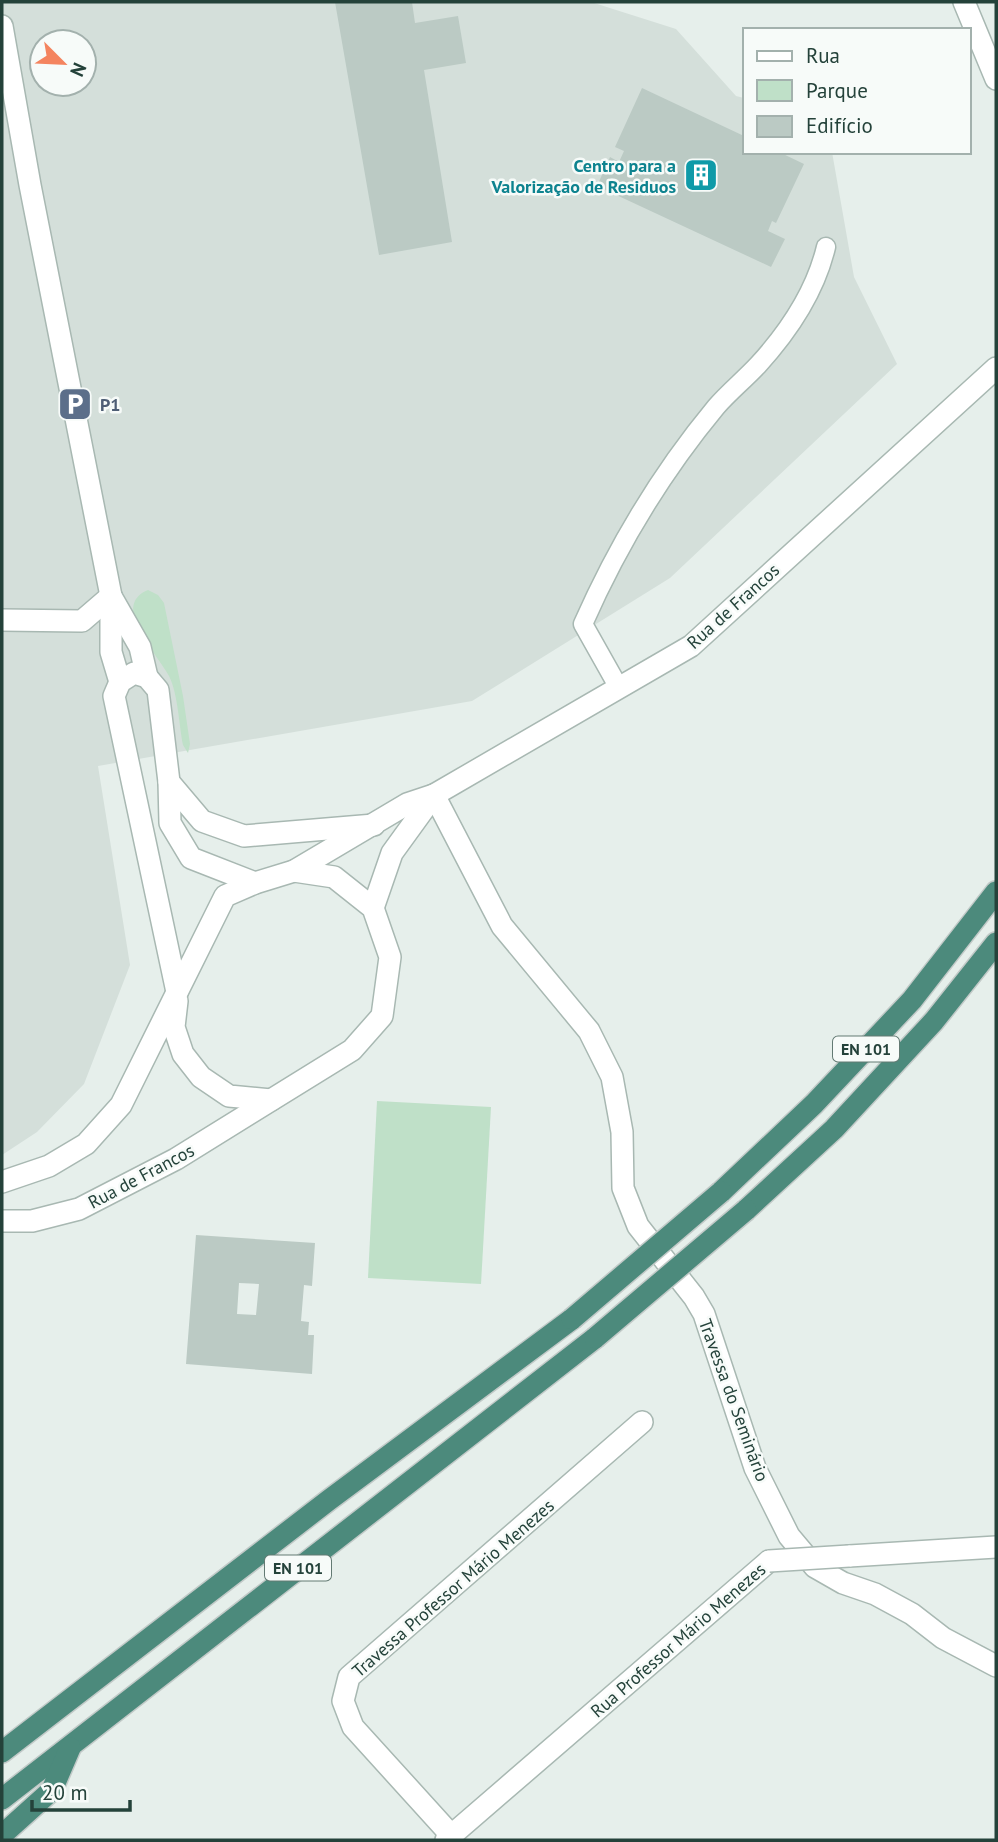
<svg xmlns="http://www.w3.org/2000/svg" width="998" height="1842" font-family="'PT Sans',sans-serif">
<style>
.built{fill:#d4dfda;fill-rule:evenodd}
.green{fill:#bfe0c8}
.building{fill:#bbcac4;fill-rule:evenodd}
.lines{fill:none;stroke-linecap:round;stroke-linejoin:round}
.service-casing{stroke:#a8b8b2;stroke-width:21}
.minor-casing{stroke:#a8b8b2;stroke-width:24}
.tertiary-casing{stroke:#a8b8b2;stroke-width:24}
.trunk-casing{stroke:#c2cac8;stroke-width:24}
.service{stroke:#fff;stroke-width:18}
.minor{stroke:#fff;stroke-width:21}
.tertiary{stroke:#fff;stroke-width:21}
.trunk{stroke:#4c8a7c;stroke-width:21}
.minor-bridge-casing{stroke:#a8b8b2;stroke-width:24;stroke-linecap:butt}
.trunk-bridge-casing{stroke:#c2cac8;stroke-width:24;stroke-linecap:butt}
.minor-bridge{stroke:#fff;stroke-width:21}
.trunk-bridge{stroke:#4c8a7c;stroke-width:21}
.labels{text-anchor:middle;dominant-baseline:central;stroke-width:5;stroke-linejoin:round;paint-order:stroke}
.shield{fill:#f7fbf9;stroke:#637a73;stroke-width:2}
.shield-label{font-size:16px;font-weight:bold;fill:#24423a}
.culture-label{font-size:18px;font-weight:bold;fill:#0d838f;stroke:#f7fbf9;text-anchor:end}
.service-label{font-size:18px;font-weight:bold;fill:#4e5e75;stroke:#f7fbf9;text-anchor:start}
.street-label{font-size:18px;fill:#24423a;stroke:#f7fbf9}
</style>
<rect width="100%" height="100%" fill="#e6efeb"/>
<path class="built" d="M2,2H591L676,29L736,96L744,98V152H832L854,277L897,364L670,578L472,701L98,766L130,965L84,1084L37,1132L2,1155ZM42,42H84V84H42Z"/>
<g class="green">
<path d="M148,590L158,595L164,603L183,696L190,744L188,753L183,745C179,725 178,694 169,676C158,654 109,606 148,590Z"/>
<polygon points="377,1101 491,1107 481,1284 368,1278"/>
</g>
<g class="building">
<polygon points="335,2 412,2 415,23 458,16 466,63 424,70 452,242 379,255"/>
<polygon points="642,88 744,136 744,152 779,152 804,164 776,223 772,221 768,231 785,239 771,267 597,186 610,157 619,162 624,151 615,147"/>
<path d="M196,1235L315,1243L312,1286L304,1285L301,1321L309,1322L308,1335H314L312,1374L186,1364ZM239,1283L259,1284L256,1315L237,1314Z"/>
</g>
<g class="lines">
<g class="service-casing">
<path id="service" d="M619,688L583,624C617,547 662,472 716,407C729,392 744,380 758,365C789,331 815,293 826,247"/>
</g>
<g class="minor-casing">
<g id="minor">
<polyline points="964,2 996,79"/>
<polyline points="2,26 30,185 111,596 111,652 120,682"/>
<polyline points="112,598 140,647 147,677"/>
<polyline points="2,620 82,621 111,596"/>
<polyline points="169,782 170,823 191,858 255,883"/>
<polyline points="434,795 502,926 589,1031 612,1077 622,1132 623,1188 638,1226 694,1297 704,1314 755,1468 789,1536 815,1567 843,1583 875,1594 912,1614 943,1638 996,1666"/>
<polyline points="177,992 114,696 120,682 134,673 147,677 158,690 169,782 202,821 244,836 374,825"/>
<polyline points="849,1556 996,1547"/>
<polyline points="451,1835 353,1727 343,1701 349,1677 642,1422"/>
<polyline points="446,1840 769,1561"/>
</g>
</g>
<g class="tertiary-casing">
<g id="tertiary">
<polyline points="373,908 392,853 434,795"/>
<polyline points="177,1001 174,1027 183,1054 201,1077 229,1096 271,1100"/>
<polyline points="2,1182 49,1166 86,1144 121,1105 225,896 255,883 294,871 407,804 434,795 691,646 996,368"/>
<polyline points="2,1221 32,1221 79,1209 176,1159 352,1050 382,1016 390,957 373,908 334,877 294,871"/>
</g>
</g>
<g class="trunk-casing">
<g id="trunk">
<polyline points="721,1192 814,1104 912,1000 996,892"/>
<polyline points="746,1210 834,1129 934,1021 996,943"/>
<polyline points="2,1752 329,1500 572,1319"/>
<polyline points="2,1799 595,1338"/>
<polyline points="2,1835 52,1790 70,1748"/>
</g>
</g>
<use href="#service" class="service"/>
<use href="#minor" class="minor"/>
<use href="#tertiary" class="tertiary"/>
<use href="#trunk" class="trunk"/>
<g class="minor-bridge-casing">
<polyline id="minor-bridge" points="769,1561 849,1556"/>
</g>
<g class="trunk-bridge-casing">
<g id="trunk-bridge">
<polyline points="572,1319 721,1192"/>
<polyline points="595,1338 746,1210"/>
</g>
</g>
<use href="#minor-bridge" class="minor-bridge"/>
<use href="#trunk-bridge" class="trunk-bridge"/>
</g>
<defs>
<g id="building-square" transform="scale(1.75)"><rect x="-9" y="-9" width="18" height="18" rx="4" fill="#0f9aa8" stroke="#f7fbf9"/><path d="M-4-6H4V6H1V3H-1V6H-4ZM-2.5-4.3h1.7v1.8h-1.7ZM.8-4.3h1.7v1.8H.8ZM-2.5-1h1.7V.8h-1.7ZM.8-1h1.7V.8H.8Z" fill="#fff"/></g>
<g id="parking-square" transform="scale(1.75)"><rect x="-9" y="-9" width="18" height="18" rx="4" fill="#5c6f8a" stroke="#f7fbf9"/><path d="M-3.5-5.5H1a3.5 3.5 0 0 1 0 7H-1V5.5H-3.5ZM-1-3.4V-.6H.8a1.4 1.4 0 0 0 0-2.8Z" fill="#fff"/></g>
</defs>
<g fill-rule="evenodd">
<use href="#building-square" x="701" y="175"/>
<use href="#parking-square" x="75" y="404"/>
</g>
<g class="labels">
<g class="shield">
<rect x="833" y="1036.5" width="66" height="25" rx="5"/>
<rect x="265" y="1555.5" width="66" height="25" rx="5"/>
</g>
<g class="shield-label">
<text x="866" y="1049">EN 101</text>
<text x="298" y="1568">EN 101</text>
</g>
<g class="culture-label">
<text x="676" y="165">Centro para a<tspan x="676" dy="21">Valorização de Residuos</tspan></text>
</g>
<g class="service-label">
<text x="100" y="404">P1</text>
</g>
<g class="street-label">
<text transform="translate(733 606) rotate(-42)">Rua de Francos</text>
<text transform="translate(141 1176) rotate(-28)">Rua de Francos</text>
<text transform="translate(734 1400) rotate(70)">Travessa do Seminário</text>
<text transform="translate(453 1588) rotate(-41)">Travessa Professor Mário Menezes</text>
<text transform="translate(678 1640) rotate(-41)">Rua Professor Mário Menezes</text>
</g>
</g>
<rect width="998" height="1842" fill="none" stroke="#24423a" stroke-width="7"/>
<rect x="743" y="28" width="228" height="126" fill="#f7fbf9" stroke="#a3b1ad" stroke-width="2"/>
<rect x="757" y="51" width="35" height="10" fill="#ffffff" stroke="#a3b1ad" stroke-width="2"/>
<text x="806" y="63" font-size="21" fill="#24423a">Rua</text>
<rect x="757" y="80" width="35" height="21" fill="#bfe0c8" stroke="#a3b1ad" stroke-width="2"/>
<text x="806" y="98" font-size="21" fill="#24423a">Parque</text>
<rect x="757" y="116" width="35" height="21" fill="#bbcac4" stroke="#a3b1ad" stroke-width="2"/>
<text x="806" y="133" font-size="21" fill="#24423a">Edifício</text>
<g transform="translate(63 63) rotate(114)"><circle r="33" fill="#f7fbf9" stroke="#a3b1ad" stroke-width="2"/>
<path d="M0-5L12 26L0 18L-12 26Z" fill="#f4845f"/>
<text y="-10" font-size="19" font-weight="bold" text-anchor="middle" fill="#24423a">N</text>
</g>
<path d="M32 1800v10h98v-10" fill="none" stroke="#24423a" stroke-width="3.5"/>
<text x="42" y="1800" font-size="21" fill="#24423a" stroke="#f7fbf9" stroke-width="5" paint-order="stroke">20 m</text>
</svg>
